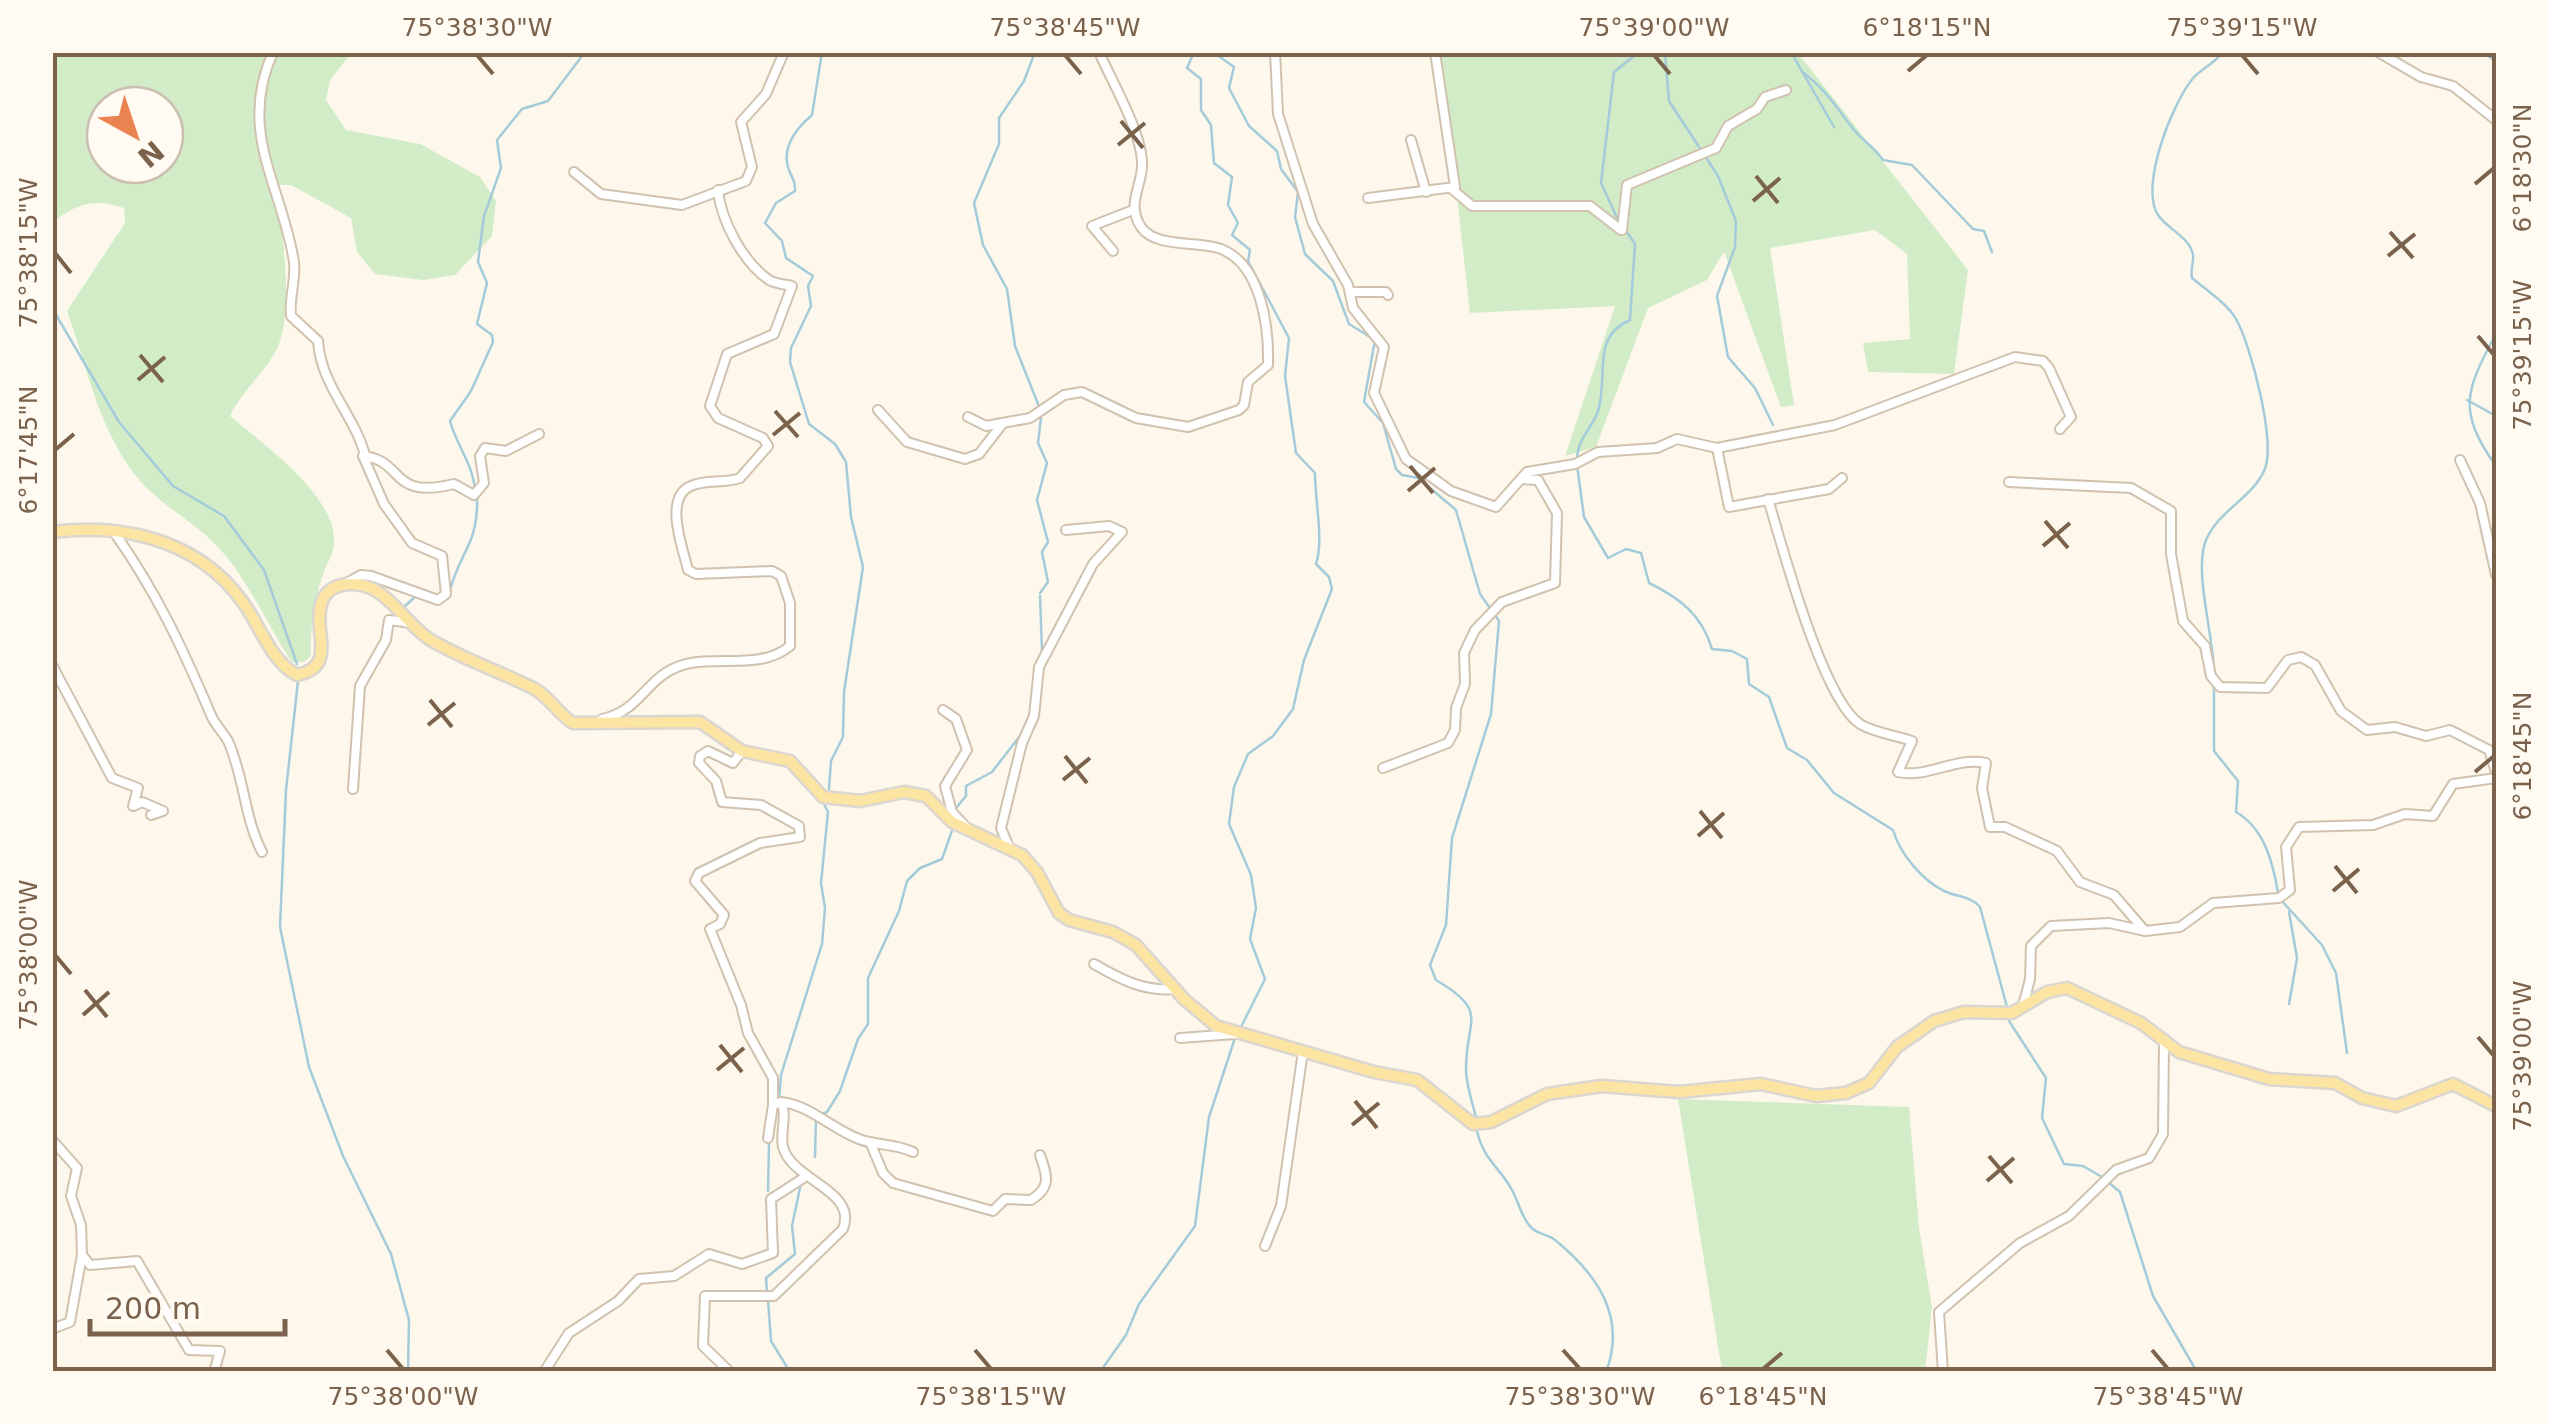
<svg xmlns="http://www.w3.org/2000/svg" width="2549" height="1424" font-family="'DejaVu Sans',sans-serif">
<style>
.green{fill:#d2ecc8;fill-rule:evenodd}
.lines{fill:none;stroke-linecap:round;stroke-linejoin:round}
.stream{stroke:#a4cbda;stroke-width:2.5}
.minor-casing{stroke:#d1c2af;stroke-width:12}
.major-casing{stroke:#dcd6d0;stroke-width:15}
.minor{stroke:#fff;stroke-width:8}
.major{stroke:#fce5a3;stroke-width:10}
.ticks{fill:none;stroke:#7a624c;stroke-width:4}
.neatline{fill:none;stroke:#7a624c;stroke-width:4}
.ticks-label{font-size:25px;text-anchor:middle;fill:#7a624c}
</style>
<rect width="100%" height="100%" fill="#fdf8eb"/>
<g class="green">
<path d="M53,52L351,53L330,80L326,100L346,130L420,144L480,177L496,201L492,236L455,275L423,280L375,274L357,252L351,218L291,185H277C281,228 294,304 279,344C269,369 242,390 230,416C264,445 337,496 334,543C334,553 327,563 324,572C314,599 310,628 311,656L304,662H292C265,622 246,573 211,540C183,514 152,500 130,468C96,419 87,367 67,311L125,223L124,208C93,198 78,203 53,222ZM105,105H165V165H105Z"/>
<polygon points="1441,53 1798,53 1968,270 1954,374 1868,372 1863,343 1910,339 1907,254 1875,230 1770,248 1794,405 1781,407 1724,252 1707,280 1648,308 1596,447 1565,456 1615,306 1470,313"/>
<polygon points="1678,1099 1909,1107 1919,1228 1932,1307 1925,1371 1722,1371"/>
</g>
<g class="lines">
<g class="stream">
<path d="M822,52L812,115C798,127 782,146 788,167C791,178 796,179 795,191L776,203L765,223L782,241L786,258L813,276L808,286L811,306L791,348L790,362L809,424L835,444L846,462L851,517L863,567L844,692L843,737L831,761L829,789"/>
<polyline points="1035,52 1024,81 999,118 999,144 974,203 983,245 1007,289 1015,346 1040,409"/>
<path d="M1194,52L1187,68L1201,79V110L1211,125L1214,163L1232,177L1228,205L1238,223L1232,235L1250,250L1248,261L1289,338L1285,376L1296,453L1315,473C1315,502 1324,540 1316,564L1329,577L1332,589L1304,660L1293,709L1273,736L1248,754L1234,787L1229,824L1251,875L1256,908L1250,939L1265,979L1241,1027"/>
<path d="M1213,52L1234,67L1229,88L1249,126L1277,151L1281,169L1298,192L1295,217L1305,254L1333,281L1349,324L1375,340L1364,402L1383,423L1396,469L1402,475L1418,478L1456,510L1480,594L1499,621L1491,714L1452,838L1446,925L1430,965L1436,980C1490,1012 1466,1018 1466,1069C1466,1084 1472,1102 1476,1117"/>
<polyline points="1665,52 1669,101 1718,176 1736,221 1735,247 1717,296 1728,357 1755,388 1773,425"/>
<polyline points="1791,52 1834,127"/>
<polyline points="2483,52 2496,62"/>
<path d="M1804,73C1826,90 1837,108 1854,130C1863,141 1874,147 1883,160L1912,165L1973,229L1984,231L1992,252"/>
<polyline points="1619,222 1601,183 1614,72 1639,52"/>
<polyline points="52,308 119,422 173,486 224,516 264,570 297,664"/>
<path d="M2496,334C2465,391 2457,411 2496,466"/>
<polyline points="2467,400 2496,416"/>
<path d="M1577,461C1576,440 1592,429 1598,411C1609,378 1590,337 1630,320L1635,244L1624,228"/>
<path d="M1577,465L1584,517L1608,558L1626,549L1641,553L1649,583C1680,598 1702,615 1712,649L1732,651L1747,659L1749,684L1769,697L1787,748L1807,760L1834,793L1893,830C1900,854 1922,880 1944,891C1957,897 1970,896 1980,907L2007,1007"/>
<path d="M475,492C474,465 457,447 450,421L471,391L493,342L492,335L477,324L487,283L478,262L484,216L501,168L497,140L522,109L548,101L585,52"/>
<polyline points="1040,593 1048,582 1042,552 1048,542 1037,500 1047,463 1038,443 1041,418"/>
<path d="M449,594C459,552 478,546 477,499"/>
<polyline points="404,607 416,596"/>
<polyline points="389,642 392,625"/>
<polyline points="1038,661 1042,651 1040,596"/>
<path d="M2214,676C2215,640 2193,572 2206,540C2219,510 2251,499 2264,471C2277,445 2251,345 2236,319C2228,304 2205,289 2192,278C2190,269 2194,263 2193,255C2190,237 2167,229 2158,215C2139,186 2173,101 2194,77C2203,68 2215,63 2223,52"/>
<polyline points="298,681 286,790 280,927 309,1067 343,1156 391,1254 409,1320 408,1372"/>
<path d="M2214,684V751L2238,781L2236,812C2264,828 2273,862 2278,893"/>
<polyline points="956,808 966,796 966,786 992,772 1023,732"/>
<polyline points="2281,900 2322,945 2336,973 2347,1053"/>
<polyline points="2289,912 2297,958 2289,1004"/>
<polyline points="2009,1021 2046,1078 2042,1118 2064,1164 2083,1166 2102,1177"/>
<polyline points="779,1101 781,1075 822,944 825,908 821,883 828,812 824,804"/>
<polyline points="819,1115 827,1112 840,1091 858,1039 868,1024 868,978 899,911 907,881 920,868 942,859 954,825"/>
<path d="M1477,1131C1484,1161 1499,1166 1512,1190C1518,1201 1521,1215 1529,1225C1536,1235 1546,1233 1555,1240C1597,1274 1627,1317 1606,1372"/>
<polyline points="815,1157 816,1119"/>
<polyline points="2107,1181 2120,1192 2153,1296 2197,1372"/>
<polyline points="768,1191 769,1142"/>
<polyline points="767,1294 766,1278 795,1254 792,1226 801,1183"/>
<polyline points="768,1300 771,1341 790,1372"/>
<polyline points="1100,1372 1126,1335 1139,1304 1195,1226 1209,1117 1235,1038"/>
</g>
<g class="minor-casing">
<g id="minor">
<path d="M273,52C237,133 282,185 294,262C296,280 289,298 291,316L318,341C321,386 354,414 365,455"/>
<polyline points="1275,52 1278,114 1313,224 1348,285 1353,308 1384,347 1374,393 1406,459 1451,491 1496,507 1527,472 1575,464 1598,452 1657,448 1677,439 1717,448 1835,425 2015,357 2043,361 2049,368 2071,417 2060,429"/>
<polyline points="2378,52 2421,77 2453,86 2496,120"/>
<polyline points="1411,140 1426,192"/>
<polyline points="574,172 601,194 682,205 746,181 752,167 741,122 766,94 784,52"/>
<polyline points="1452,189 1472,206 1590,206 1621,230"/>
<polyline points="1368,198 1455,187 1435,52"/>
<polyline points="1622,230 1627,185 1716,148 1728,126 1757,109 1765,97 1786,90"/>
<polyline points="1113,251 1092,226 1133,210"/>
<polyline points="1350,292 1386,292 1388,295"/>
<polyline points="878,410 907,442 965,459 979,454 1003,423"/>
<path d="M968,417L986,426L1030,418L1064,395L1082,392L1136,418L1188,427L1239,410L1244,405L1248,382L1268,365C1269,329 1262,265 1221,249C1199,240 1156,249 1141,227C1125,202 1144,185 1142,161C1140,129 1112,82 1099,52"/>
<polyline points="1717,448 1729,507 1829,489 1842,478"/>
<polyline points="2460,460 2480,503 2496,575"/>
<polyline points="2009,482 2131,488 2171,511 2171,554 2183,621 2205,646 2211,676 2220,687 2267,688 2288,660 2301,657 2315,665 2341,711 2367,730 2395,727 2426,736 2450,730 2489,750 2496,772"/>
<path d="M1768,499C1782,545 1822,699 1860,724C1874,733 1896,735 1912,741L1898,772C1927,779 1956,756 1986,763L1982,788L1990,827H2005L2057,851L2080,882L2114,895L2145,931"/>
<path d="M114,532C157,593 182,647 211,715C215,725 223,732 228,741C244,776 244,817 262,852"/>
<path d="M343,585L361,575L371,576L438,600L446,594L442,556L412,543L384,504L363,456C406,461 388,500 454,484L474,495L484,483L480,456L485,448L506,451L539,434"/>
<polyline points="52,665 112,778 138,788 133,806 142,802 163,811 151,815"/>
<polyline points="943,710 956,719 967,750 945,786 952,812 966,827"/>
<path d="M602,719C640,711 646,679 677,667C711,653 759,672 790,646V603L781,576L772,571L696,574L688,570C683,549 663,497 691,486C706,479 724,484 740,478L768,446L763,438L718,418L710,406L727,354L774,334L792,286C784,284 775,284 769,280C743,262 721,221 718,190"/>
<polyline points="1383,768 1448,743 1455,730 1456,708 1465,684 1464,653 1475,630 1502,602 1555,583 1557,513 1538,480 1522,479"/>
<polyline points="353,789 360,686 386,640 389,620 411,623"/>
<polyline points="1009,847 1001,828 1022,743 1034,716 1039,667 1093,564 1122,532 1109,526 1066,530"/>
<path d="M1094,964C1120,979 1144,992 1175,989"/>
<polyline points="2023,1006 2030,979 2031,946 2051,926 2109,923 2145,931 2180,927 2213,903 2279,898 2290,890 2286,847 2299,827 2373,825 2405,814 2433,816 2453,784 2496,778"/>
<polyline points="1180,1038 1235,1034"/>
<path d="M781,1102C810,1105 832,1129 859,1139C877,1146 894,1143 913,1152"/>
<polyline points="768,1138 773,1105"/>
<polyline points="52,1140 77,1168 71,1196 81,1225 82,1255 70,1322 52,1329"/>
<path d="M870,1142L883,1173L893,1183L993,1211L1005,1199L1031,1200C1052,1187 1047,1175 1040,1155"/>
<polyline points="1265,1246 1281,1206 1303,1051"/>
<polyline points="82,1255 90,1265 137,1261 189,1350 220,1351 214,1372"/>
<polyline points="544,1372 569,1333 618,1301 639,1279 674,1276 709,1254 742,1264 773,1253 771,1199 805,1177"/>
<path d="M730,1372L703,1346L705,1296H774L843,1229C858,1190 792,1181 783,1147C780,1135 786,1120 783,1107L781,1102L773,1105V1078L748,1033L741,1005L710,929L720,924L724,915L695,881L699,873L760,843L800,837L799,826L761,805L722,802L716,781L699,763L700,756L708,751L733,763L742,751"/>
<polyline points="1943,1372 1939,1312 2020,1243 2069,1216 2116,1170 2149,1158 2163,1134 2164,1041"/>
</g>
</g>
<g class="major-casing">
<path id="major" d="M52,532C131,522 208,544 250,613C262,633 275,664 297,675C338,667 313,632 321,605C323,595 331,587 342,585C384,577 400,620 429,639C462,659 499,671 533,688C550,697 558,714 573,723L700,722L742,751L790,761L823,797L860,801L904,792L926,796L952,822L1022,855L1037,872L1059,913L1069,920L1113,932L1136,945L1184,999L1216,1026L1374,1072L1417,1080L1473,1124L1491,1122L1547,1094L1602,1086L1679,1092L1761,1084L1816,1096L1846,1093L1869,1083L1897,1047L1934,1021L1964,1012L2012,1013L2047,992L2067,988L2141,1023L2179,1052L2269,1079L2335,1083L2362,1098L2396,1106L2453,1084L2496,1106"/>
</g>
<use href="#minor" class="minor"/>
<use href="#major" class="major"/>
</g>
<path class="ticks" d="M477,55L493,74M1065,55L1081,74M1654,55L1670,74M2242,55L2258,74M1908,71L1927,55M1121,121L1143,148M1118,145L1145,123M1756,176L1778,203M2475,184L2494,168M1753,201L1780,178M2390,232L2413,258M55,253L71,273M2388,256L2415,234M2478,336L2494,355M140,355L163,382M138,380L165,357M775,411L798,437M773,435L800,413M55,450L74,434M1410,466L1433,493M1408,491L1435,468M2045,521L2068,548M2043,546L2070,523M430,700L452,727M428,725L455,703M1065,756L1087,783M2475,772L2494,756M1063,780L1090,758M1700,811L1722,838M1698,836L1724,813M2335,866L2357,893M2333,891L2359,869M55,955L71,974M85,990L107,1017M83,1015L109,992M2478,1037L2494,1056M720,1045L742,1072M717,1070L744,1048M1355,1101L1377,1128M1352,1125L1379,1103M1989,1156L2012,1183M1987,1181L2014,1158M387,1350L403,1369M975,1350L991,1369M1563,1350L1580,1369M2152,1350L2168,1369M1763,1369L1782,1353"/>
<rect width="2549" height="1424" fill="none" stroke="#fffbf2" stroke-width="110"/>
<g transform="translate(135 135) rotate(140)"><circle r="48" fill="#fffbf2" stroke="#cabeb0" stroke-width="2.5"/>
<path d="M0-8L18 38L0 25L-18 38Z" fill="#e9834f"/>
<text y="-15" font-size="28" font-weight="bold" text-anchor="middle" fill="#7a624c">N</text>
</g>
<path d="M90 1319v15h195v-15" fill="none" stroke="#7a624c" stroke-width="5"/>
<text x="105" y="1319" font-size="30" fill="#7a624c" stroke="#fffbf2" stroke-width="8" paint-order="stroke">200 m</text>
<rect x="55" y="55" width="2439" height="1314" class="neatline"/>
<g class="ticks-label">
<text x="477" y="36">75°38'30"W</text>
<text x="1065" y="36">75°38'45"W</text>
<text x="1654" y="36">75°39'00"W</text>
<text x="1927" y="36">6°18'15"N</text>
<text x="2242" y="36">75°39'15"W</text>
<text transform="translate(2522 168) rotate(-90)" y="9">6°18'30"N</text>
<text transform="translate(28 253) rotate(-90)" y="9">75°38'15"W</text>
<text transform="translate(2522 355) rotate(-90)" y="9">75°39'15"W</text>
<text transform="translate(28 450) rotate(-90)" y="9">6°17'45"N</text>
<text transform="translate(2522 756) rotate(-90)" y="9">6°18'45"N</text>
<text transform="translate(28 955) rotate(-90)" y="9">75°38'00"W</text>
<text transform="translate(2522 1056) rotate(-90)" y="9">75°39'00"W</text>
<text x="403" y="1405">75°38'00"W</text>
<text x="991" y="1405">75°38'15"W</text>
<text x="1580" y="1405">75°38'30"W</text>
<text x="1763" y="1405">6°18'45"N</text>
<text x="2168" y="1405">75°38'45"W</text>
</g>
</svg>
